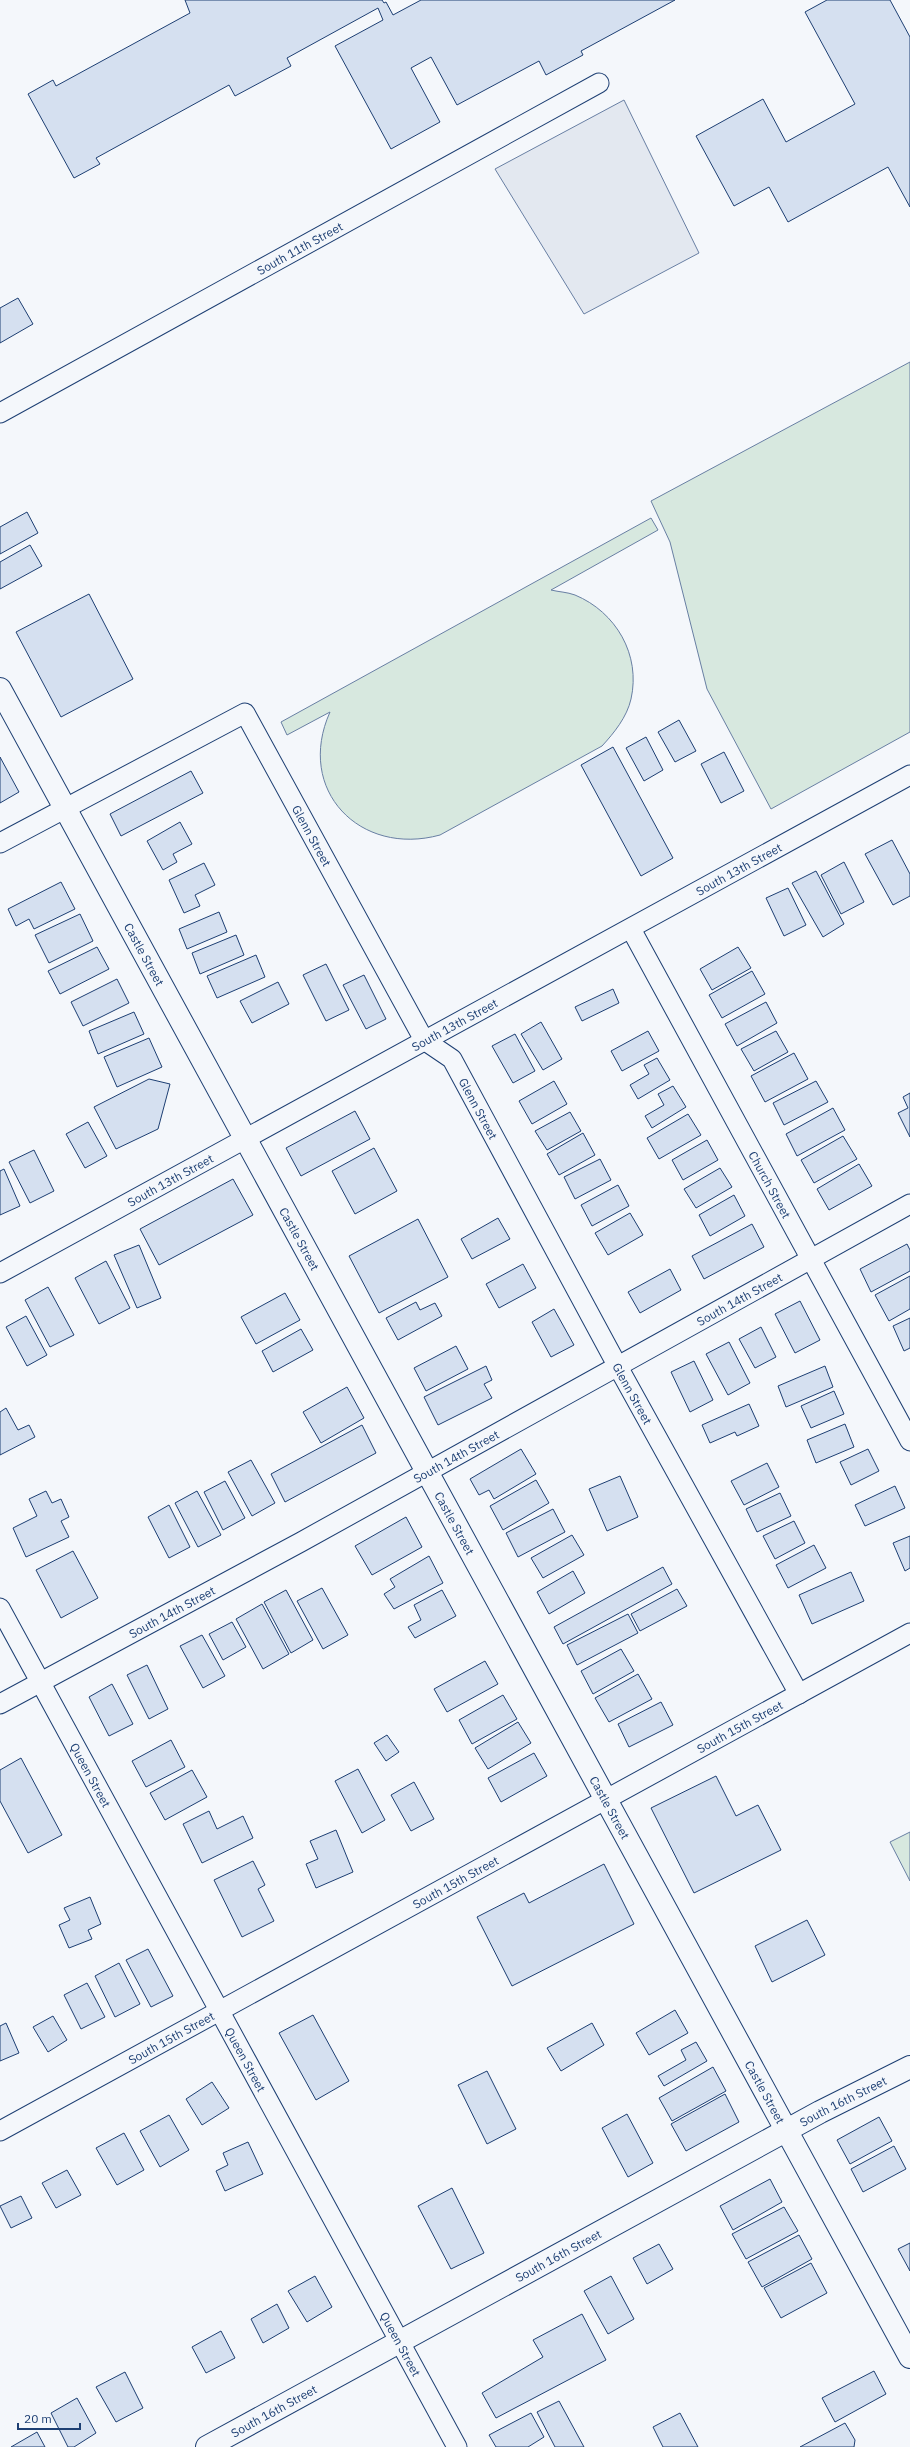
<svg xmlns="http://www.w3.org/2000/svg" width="910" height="2447" font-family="'IBM Plex Sans',sans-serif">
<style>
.green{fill:#d7e8df;stroke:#687fa3}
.parking{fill:#e3e8f0;stroke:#687fa3}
.building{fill:#d5e0f0;stroke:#1d3f73}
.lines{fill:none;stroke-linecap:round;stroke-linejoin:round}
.minor-casing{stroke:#1d3f73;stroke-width:21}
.tertiary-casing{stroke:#1d3f73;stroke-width:24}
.primary-casing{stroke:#1d3f73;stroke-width:24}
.minor{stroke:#f4f7fb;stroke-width:19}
.tertiary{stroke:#f4f7fb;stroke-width:22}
.primary{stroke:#f4f7fb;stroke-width:22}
.labels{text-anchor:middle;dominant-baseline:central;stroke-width:3;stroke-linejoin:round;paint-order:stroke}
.street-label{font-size:12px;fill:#1d3f73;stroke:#f4f7fb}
</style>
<rect width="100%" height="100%" fill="#f4f7fb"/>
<g class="green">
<polygon points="910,362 910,732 771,809 707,689 670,542 651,501"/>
<path d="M651,518L658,530L551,590C559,592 567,592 575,595C616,612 641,655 631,699C627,717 614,733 602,746L440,835C360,857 295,790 330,712L287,735L281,722Z"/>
<polygon points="910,1832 910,1881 890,1842"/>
</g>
<polygon class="parking" points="624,100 699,253 584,314 495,169"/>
<g class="building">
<polygon points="185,0 382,0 384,3 386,2 393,15 421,0 675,0 581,51 583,55 546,75 539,61 457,105 431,57 411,68 440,122 391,149 335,46 383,20 378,8 287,58 291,66 235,96 229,85 96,158 100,164 74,178 28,94 53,80 56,86 190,13"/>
<polygon points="827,0 890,0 910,37 910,207 888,167 788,222 769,187 734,206 696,136 763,99 786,142 855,104 805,12"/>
<polygon points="18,298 33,324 0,343 0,308"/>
<polygon points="27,512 38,533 0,554 0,527"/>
<polygon points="30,545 42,566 0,589 0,562"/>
<polygon points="89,594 133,679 61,717 16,632"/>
<polygon points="679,720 696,751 675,762 658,732"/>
<polygon points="646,737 663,770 644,781 626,748"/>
<polygon points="613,747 673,858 641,876 581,765"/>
<polygon points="724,752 744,791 721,803 701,764"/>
<polygon points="0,757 19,792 0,803"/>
<polygon points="191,771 203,793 121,836 110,814"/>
<polygon points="180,822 192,844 173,854 177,862 163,870 147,841"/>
<polygon points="892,840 910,874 910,896 893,905 865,854"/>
<polygon points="844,862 864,902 841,914 821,875"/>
<polygon points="204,863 215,885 195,895 200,906 184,913 169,880"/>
<polygon points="816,871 844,924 823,937 792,883"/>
<polygon points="61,882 75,909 34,929 29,919 16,926 8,909"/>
<polygon points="788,888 806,925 784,936 766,898"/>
<polygon points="219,912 227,932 187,949 179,929"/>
<polygon points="80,914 93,941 49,963 35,935"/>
<polygon points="236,935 244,955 200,974 192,953"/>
<polygon points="97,947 109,969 60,994 48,971"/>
<polygon points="738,947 751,968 712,990 700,969"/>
<polygon points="256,955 265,977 217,998 207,976"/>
<polygon points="326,964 349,1010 326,1021 303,975"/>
<polygon points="752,971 765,994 722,1018 709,995"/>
<polygon points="364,975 386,1019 366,1029 343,985"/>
<polygon points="117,979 129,1003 83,1026 71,1002"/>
<polygon points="278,982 289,1004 252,1023 240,1001"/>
<polygon points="613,989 619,1003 582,1021 575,1007"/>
<polygon points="766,1002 777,1023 737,1046 725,1024"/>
<polygon points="134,1012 144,1034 98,1054 89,1031"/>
<polygon points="541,1022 562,1059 543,1070 521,1034"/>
<polygon points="648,1031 659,1051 622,1071 611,1051"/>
<polygon points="776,1031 788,1052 754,1071 741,1049"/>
<polygon points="515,1034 535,1071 513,1083 492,1046"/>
<polygon points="149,1038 162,1067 117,1087 104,1057"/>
<polygon points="794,1053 808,1079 765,1102 751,1076"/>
<polygon points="657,1058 670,1080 638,1099 630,1085 649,1074 644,1065"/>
<polygon points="149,1079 170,1084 158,1129 116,1149 94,1107"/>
<polygon points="554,1081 567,1104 532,1124 519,1101"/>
<polygon points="816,1081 828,1102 784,1125 773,1103"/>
<polygon points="673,1086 686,1107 652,1128 645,1116 664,1105 658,1094"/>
<polygon points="910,1093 910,1137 898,1113 908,1108 903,1097"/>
<polygon points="833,1108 845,1130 797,1156 786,1134"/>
<polygon points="355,1111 370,1139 301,1176 286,1148"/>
<polygon points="570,1112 581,1131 547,1150 535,1131"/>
<polygon points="688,1114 701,1135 659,1159 647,1138"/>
<polygon points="88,1122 107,1156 85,1168 66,1134"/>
<polygon points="583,1133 595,1155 559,1175 547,1154"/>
<polygon points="843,1136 857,1159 814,1183 801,1160"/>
<polygon points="707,1140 718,1160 683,1180 672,1160"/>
<polygon points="374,1148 397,1191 355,1214 332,1171"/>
<polygon points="34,1150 54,1191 30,1203 9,1162"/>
<polygon points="600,1159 611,1180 575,1199 564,1177"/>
<polygon points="859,1164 872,1186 829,1210 817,1189"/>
<polygon points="720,1168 732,1187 696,1208 684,1189"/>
<polygon points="4,1169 20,1206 0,1215 0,1171"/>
<polygon points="233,1179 253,1215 159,1265 140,1229"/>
<polygon points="618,1185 629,1206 592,1226 581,1205"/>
<polygon points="734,1195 745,1216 710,1236 699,1215"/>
<polygon points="630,1213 643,1235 608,1255 595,1233"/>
<polygon points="498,1218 510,1239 472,1259 461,1239"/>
<polygon points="418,1219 448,1277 379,1313 349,1256"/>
<polygon points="752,1224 764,1247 704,1279 692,1256"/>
<polygon points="907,1244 910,1250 910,1271 871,1292 860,1269"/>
<polygon points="139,1245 161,1298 137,1308 114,1255"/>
<polygon points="106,1261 130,1308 99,1324 75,1278"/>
<polygon points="523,1264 536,1288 499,1308 486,1284"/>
<polygon points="670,1269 681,1290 640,1313 628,1292"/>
<polygon points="910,1276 910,1309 889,1321 875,1295"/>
<polygon points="48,1287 74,1335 50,1347 25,1300"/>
<polygon points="285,1293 300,1320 256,1344 241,1317"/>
<polygon points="800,1301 820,1340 795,1353 775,1314"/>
<polygon points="416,1302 420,1310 435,1303 442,1316 398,1340 386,1318"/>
<polygon points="554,1309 574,1345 551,1357 532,1322"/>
<polygon points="26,1316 47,1355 27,1366 6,1327"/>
<polygon points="910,1318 910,1348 904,1351 893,1326"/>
<polygon points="761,1327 776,1357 755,1368 739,1339"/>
<polygon points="301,1329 313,1350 273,1372 262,1351"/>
<polygon points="729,1342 750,1383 728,1395 706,1354"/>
<polygon points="456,1346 468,1369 426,1391 414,1368"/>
<polygon points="694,1361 713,1400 690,1412 671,1372"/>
<polygon points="486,1366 492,1380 484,1384 492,1398 438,1425 424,1397"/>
<polygon points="825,1366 833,1387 786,1407 778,1386"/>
<polygon points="347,1387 364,1418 321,1443 303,1412"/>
<polygon points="834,1391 844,1414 811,1428 801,1406"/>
<polygon points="749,1404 759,1426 737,1436 735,1432 710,1443 702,1425"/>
<polygon points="6,1408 18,1430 29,1425 35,1437 0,1455 0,1412"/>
<polygon points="845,1424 854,1447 816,1463 807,1440"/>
<polygon points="362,1425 376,1453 285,1502 271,1474"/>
<polygon points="521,1449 536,1474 494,1499 489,1490 479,1495 470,1479"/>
<polygon points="868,1449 879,1471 851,1485 840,1462"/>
<polygon points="251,1460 275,1503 252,1516 228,1472"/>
<polygon points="767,1463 779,1487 744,1505 731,1481"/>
<polygon points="620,1476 638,1517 607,1531 589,1489"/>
<polygon points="536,1480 549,1503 503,1530 490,1506"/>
<polygon points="225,1481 245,1518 223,1530 204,1492"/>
<polygon points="895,1486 905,1508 865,1526 855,1505"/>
<polygon points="46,1491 52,1503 61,1499 69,1517 61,1521 69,1537 26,1557 13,1528 37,1516 29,1499"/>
<polygon points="197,1491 221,1535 198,1547 175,1503"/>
<polygon points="780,1493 791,1516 757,1532 746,1509"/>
<polygon points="169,1505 190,1547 169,1558 148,1517"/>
<polygon points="553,1509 565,1532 518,1557 506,1533"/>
<polygon points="406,1517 422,1547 372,1575 355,1546"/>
<polygon points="794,1521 805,1543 775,1559 763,1536"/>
<polygon points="572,1535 584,1555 543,1578 531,1558"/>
<polygon points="910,1536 910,1568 905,1571 893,1543"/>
<polygon points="814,1545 826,1568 788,1588 776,1565"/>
<polygon points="73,1551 98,1598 61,1618 36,1570"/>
<polygon points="429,1556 443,1583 394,1609 384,1594 395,1587 390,1579"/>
<polygon points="663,1567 672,1584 563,1644 554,1627"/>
<polygon points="573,1571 585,1593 549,1614 537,1592"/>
<polygon points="851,1572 864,1601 812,1624 799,1595"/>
<polygon points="322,1588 348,1635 323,1649 297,1601"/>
<polygon points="677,1589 687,1606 640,1631 631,1614"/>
<polygon points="286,1590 313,1640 291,1653 264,1602"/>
<polygon points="442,1590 456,1616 415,1638 408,1627 421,1620 414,1605"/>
<polygon points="262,1604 289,1654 263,1669 236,1619"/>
<polygon points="628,1614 638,1633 577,1665 567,1645"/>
<polygon points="232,1622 246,1647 223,1660 209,1634"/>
<polygon points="202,1635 225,1676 203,1688 180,1646"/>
<polygon points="621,1649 634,1671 593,1694 581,1671"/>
<polygon points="485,1661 498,1684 447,1712 434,1689"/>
<polygon points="147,1665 168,1709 149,1719 127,1675"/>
<polygon points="638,1674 652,1699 609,1722 595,1698"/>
<polygon points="112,1684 133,1724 109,1736 89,1697"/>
<polygon points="503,1695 517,1719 472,1744 459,1720"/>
<polygon points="661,1702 673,1725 629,1747 618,1724"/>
<polygon points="518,1722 531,1743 488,1769 475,1748"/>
<polygon points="387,1735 399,1752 386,1761 374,1743"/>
<polygon points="171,1740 185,1767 146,1787 132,1761"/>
<polygon points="534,1753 547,1776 501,1802 488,1778"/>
<polygon points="21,1758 62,1835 28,1853 0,1801 0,1770"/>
<polygon points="358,1769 385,1820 362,1833 335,1781"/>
<polygon points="192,1770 207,1797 165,1820 150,1793"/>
<polygon points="716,1776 736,1816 758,1805 781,1850 694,1893 651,1808"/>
<polygon points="414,1782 434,1819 411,1831 391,1795"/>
<polygon points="209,1811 217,1829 243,1816 253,1838 202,1863 183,1824"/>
<polygon points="336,1830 353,1872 316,1888 306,1864 318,1859 310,1841"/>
<polygon points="253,1861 265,1885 258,1889 274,1921 242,1937 214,1880"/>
<polygon points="604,1864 634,1924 512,1986 477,1917 524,1893 529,1903"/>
<polygon points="90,1897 101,1924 88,1930 92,1939 69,1948 59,1925 70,1920 64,1908"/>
<polygon points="807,1920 825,1955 772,1982 755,1946"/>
<polygon points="148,1949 173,1996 151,2007 126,1960"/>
<polygon points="119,1963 140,2004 115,2017 95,1976"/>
<polygon points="87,1983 105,2017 81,2029 64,1995"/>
<polygon points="675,2010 688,2033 649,2055 636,2033"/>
<polygon points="313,2015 349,2081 316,2100 279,2033"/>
<polygon points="53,2016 67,2040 48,2052 33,2027"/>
<polygon points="6,2023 19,2053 0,2061 0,2026"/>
<polygon points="592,2023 604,2045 561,2071 547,2048"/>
<polygon points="696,2042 707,2061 664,2086 658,2076 686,2060 681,2050"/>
<polygon points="713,2067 726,2091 672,2121 659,2098"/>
<polygon points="487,2071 516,2129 487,2144 458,2085"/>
<polygon points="212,2082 229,2108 202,2125 186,2099"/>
<polygon points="725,2094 739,2122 686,2151 671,2124"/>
<polygon points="627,2114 653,2163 628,2177 602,2128"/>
<polygon points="169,2115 189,2150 160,2167 140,2131"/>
<polygon points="879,2117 892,2141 850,2164 837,2140"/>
<polygon points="124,2133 144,2170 117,2185 96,2148"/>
<polygon points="248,2142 263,2174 225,2191 216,2171 228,2165 223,2153"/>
<polygon points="894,2146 906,2169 863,2192 851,2169"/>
<polygon points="67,2170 81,2195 56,2208 42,2183"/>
<polygon points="770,2179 782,2202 733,2230 720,2206"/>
<polygon points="452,2188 484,2253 451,2269 418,2206"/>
<polygon points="21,2196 32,2218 11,2228 0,2206"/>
<polygon points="784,2207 798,2231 746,2259 732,2234"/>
<polygon points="799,2235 812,2259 762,2287 748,2262"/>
<polygon points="910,2243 910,2271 898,2249"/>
<polygon points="659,2244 673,2269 647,2284 633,2258"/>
<polygon points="811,2263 827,2293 781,2318 764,2288"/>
<polygon points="315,2276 332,2307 307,2322 288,2291"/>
<polygon points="611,2276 634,2319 608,2334 584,2291"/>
<polygon points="277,2304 289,2328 263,2343 251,2319"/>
<polygon points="582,2314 606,2360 496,2418 482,2393 543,2357 533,2340"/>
<polygon points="221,2331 235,2358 206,2373 192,2347"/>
<polygon points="874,2371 886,2394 835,2422 822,2398"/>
<polygon points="125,2372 143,2408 116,2422 96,2387"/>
<polygon points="77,2398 96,2433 74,2447 68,2447 51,2413"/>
<polygon points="559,2401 584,2447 555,2447 537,2412"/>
<polygon points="531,2413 544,2437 528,2447 496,2447 489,2435"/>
<polygon points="680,2413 698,2447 663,2447 653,2427"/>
<polygon points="845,2423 855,2440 854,2447 800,2447"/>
<polygon points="37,2432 45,2447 11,2447"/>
</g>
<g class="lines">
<g class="minor-casing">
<g id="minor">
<path id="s1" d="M0,413L599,83"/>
<path id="s2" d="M0,843L245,713L424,1040L452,1059L617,1365L799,1694"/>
<path id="s3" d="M631,929L910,1441"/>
<path id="s4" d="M0,1273L910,775"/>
<path id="s5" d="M0,1608L457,2447"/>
<path id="s6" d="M0,1704L301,1542L910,1204"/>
<path id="s7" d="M0,2131L910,1633"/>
</g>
</g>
<g class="tertiary-casing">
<g id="tertiary">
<path id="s8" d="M0,689L910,2357"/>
</g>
</g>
<g class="primary-casing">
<g id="primary">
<path id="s9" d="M207,2447L820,2112L910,2067"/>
</g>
</g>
<use href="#minor" class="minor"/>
<use href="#tertiary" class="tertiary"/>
<use href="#primary" class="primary"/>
</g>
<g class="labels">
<g class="street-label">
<text stroke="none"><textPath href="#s1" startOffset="342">South 11th Street</textPath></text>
<text stroke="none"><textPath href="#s2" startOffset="417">Glenn Street</textPath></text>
<text stroke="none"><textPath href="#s4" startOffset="842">South 13th Street</textPath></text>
<text stroke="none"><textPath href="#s8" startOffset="302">Castle Street</textPath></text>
<text stroke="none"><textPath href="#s4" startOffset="518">South 13th Street</textPath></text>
<text stroke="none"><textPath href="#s2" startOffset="740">Glenn Street</textPath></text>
<text stroke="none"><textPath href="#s4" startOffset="194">South 13th Street</textPath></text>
<text stroke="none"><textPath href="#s3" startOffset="291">Church Street</textPath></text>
<text stroke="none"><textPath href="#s8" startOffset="626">Castle Street</textPath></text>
<text stroke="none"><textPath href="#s6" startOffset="843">South 14th Street</textPath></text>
<text stroke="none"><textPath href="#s2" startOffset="1064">Glenn Street</textPath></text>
<text stroke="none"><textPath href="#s6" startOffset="519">South 14th Street</textPath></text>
<text stroke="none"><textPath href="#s8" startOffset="950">Castle Street</textPath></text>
<text stroke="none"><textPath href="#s6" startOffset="195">South 14th Street</textPath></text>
<text stroke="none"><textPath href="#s7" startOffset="843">South 15th Street</textPath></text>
<text stroke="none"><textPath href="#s5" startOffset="190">Queen Street</textPath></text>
<text stroke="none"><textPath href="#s8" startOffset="1274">Castle Street</textPath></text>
<text stroke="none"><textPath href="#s7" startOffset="519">South 15th Street</textPath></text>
<text stroke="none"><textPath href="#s7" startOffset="195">South 15th Street</textPath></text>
<text stroke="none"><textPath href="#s5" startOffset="514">Queen Street</textPath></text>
<text stroke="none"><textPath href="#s8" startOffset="1598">Castle Street</textPath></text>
<text stroke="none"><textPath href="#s9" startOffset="724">South 16th Street</textPath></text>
<text stroke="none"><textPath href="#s9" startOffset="400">South 16th Street</textPath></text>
<text stroke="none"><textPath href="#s5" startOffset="838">Queen Street</textPath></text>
<text stroke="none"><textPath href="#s9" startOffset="76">South 16th Street</textPath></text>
</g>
</g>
<path d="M18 2423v6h62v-6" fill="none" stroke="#1d3f73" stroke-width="2"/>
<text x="24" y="2423" font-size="12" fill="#1d3f73" stroke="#f4f7fb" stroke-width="3" paint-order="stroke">20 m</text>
</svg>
